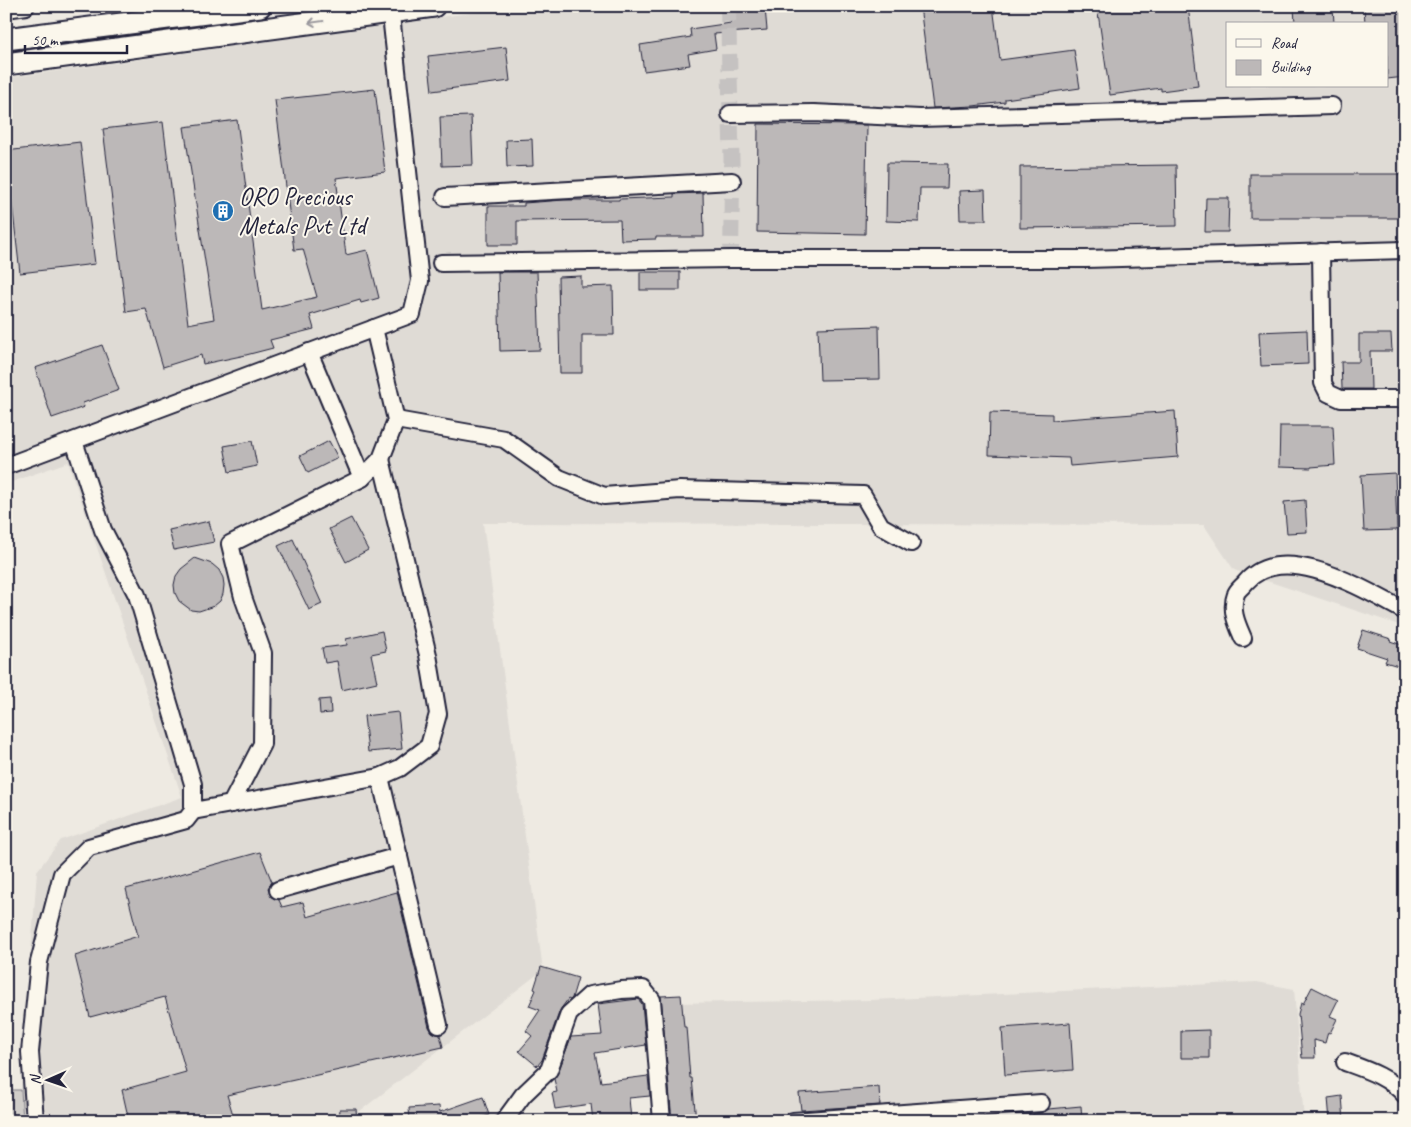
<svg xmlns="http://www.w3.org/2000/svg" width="1411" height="1127" font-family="Caveat,sans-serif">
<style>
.built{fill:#dfdbd5;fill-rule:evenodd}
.green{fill:#d0cdc9;stroke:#797882}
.building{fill:#bcb8b8;stroke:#22223b}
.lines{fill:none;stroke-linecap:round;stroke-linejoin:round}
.minor-tunnel{stroke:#c5c2c1;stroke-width:16;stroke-dasharray:16 8;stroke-linecap:butt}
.minor-casing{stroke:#22223b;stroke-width:20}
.major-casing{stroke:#22223b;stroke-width:25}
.minor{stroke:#fbf7ec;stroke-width:16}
.major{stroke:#fbf7ec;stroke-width:21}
.oneway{stroke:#99979c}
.labels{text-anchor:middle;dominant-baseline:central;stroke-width:4;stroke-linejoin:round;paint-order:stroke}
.poi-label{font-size:25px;fill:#22223b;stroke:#fbf7ec;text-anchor:start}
</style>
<rect width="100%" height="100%" fill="#eeeae2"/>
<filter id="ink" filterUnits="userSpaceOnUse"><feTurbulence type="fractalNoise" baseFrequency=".02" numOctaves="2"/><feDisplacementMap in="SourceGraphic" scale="10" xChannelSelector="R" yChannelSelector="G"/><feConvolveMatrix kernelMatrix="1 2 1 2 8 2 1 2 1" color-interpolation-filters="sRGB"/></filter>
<g filter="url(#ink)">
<g class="built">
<path d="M520,6H1405V627L1234,570L1204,525L483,523L543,970L347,1121H25L21,1090L37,871L61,840L182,797L68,462L6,484V78ZM1227,24H1387V86H1227Z"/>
<polygon points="1257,982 1294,989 1304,1121 680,1121 670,1003 872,1000"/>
</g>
<polygon class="green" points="6,1090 21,1090 23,1121 6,1121"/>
<g class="building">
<polygon points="920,6 993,6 1000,60 1074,50 1080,88 1005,99 1005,102 973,106 933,108"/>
<polygon points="1097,6 1188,6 1198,86 1161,91 1161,88 1110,95"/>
<polygon points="1294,6 1333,6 1334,24 1295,24"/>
<polygon points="1364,6 1404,6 1405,77 1387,79 1387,24 1365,24"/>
<polygon points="765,8 767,30 714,34 716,49 688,54 690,65 644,71 640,45 691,37 690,29 731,23 730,11"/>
<polygon points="506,47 510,81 432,91 428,56"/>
<polygon points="375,89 385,172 336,178 346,255 367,250 379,298 361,303 360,300 310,315 314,329 270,340 273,348 246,355 203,364 201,355 163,367 146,309 126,312 103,129 163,122 188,324 214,319 184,127 237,120 262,310 317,297 303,249 294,250 275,100"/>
<polygon points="471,116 473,165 442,166 440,117"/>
<polygon points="758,124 867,125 865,234 757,232"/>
<polygon points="532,139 533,166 507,167 506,140"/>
<polygon points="80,142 95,264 20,273 6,151"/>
<polygon points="887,163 948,164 947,188 920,188 919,222 886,221"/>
<polygon points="1176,165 1177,226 1020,228 1020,167"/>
<rect x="1250" y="174" width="155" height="44"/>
<polygon points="985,190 986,220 960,220 959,191"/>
<polygon points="703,193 704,237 656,237 656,239 621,240 620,220 517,221 517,245 488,245 488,206 524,206 524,203 564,200 619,200 619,199 674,197 674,194"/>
<polygon points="1206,198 1229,198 1228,232 1205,232"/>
<polygon points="498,272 537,272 540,350 500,351"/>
<rect x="640" y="272" width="40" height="18"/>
<polygon points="581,276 581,287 613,286 614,335 582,335 582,373 560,373 558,277"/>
<polygon points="879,326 880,379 820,380 818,328"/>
<polygon points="1307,330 1308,364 1261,366 1259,332"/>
<polygon points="1359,334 1391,334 1392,351 1370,351 1371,389 1343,389 1342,388 1341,362 1359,362"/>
<polygon points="102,345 119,390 83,403 84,407 52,418 35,368"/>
<polygon points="1175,411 1178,457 1070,466 1069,458 989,455 990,412 1052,414 1052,420"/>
<polygon points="1280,426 1333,426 1335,465 1311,467 1311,468 1279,467"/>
<polygon points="252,441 257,466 229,472 224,446"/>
<polygon points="329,441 338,458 308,473 300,456"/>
<polygon points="1395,473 1397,530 1364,531 1361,475"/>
<polygon points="1305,500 1307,532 1287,533 1284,502"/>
<polygon points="351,518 368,550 346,562 329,529"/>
<polygon points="209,521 214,542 174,550 169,530"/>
<polygon points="293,539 322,604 309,610 278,546"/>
<polygon points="195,558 212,564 219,570 223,578 224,585 223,594 220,601 214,606 199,611 191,610 179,601 175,593 174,585 176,576 181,569"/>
<polygon points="1363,630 1391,639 1390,641 1405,646 1405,668 1385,662 1387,658 1357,648"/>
<polygon points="382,631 386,651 371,654 377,682 342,690 337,661 325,663 322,648 347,645 346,639"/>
<polygon points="330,699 331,713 320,714 319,700"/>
<polygon points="398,712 402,749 368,752 364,716"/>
<polygon points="260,852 272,882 268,888 271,897 279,900 282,907 303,902 307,917 397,892 429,1027 432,1032 440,1035 443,1047 227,1095 234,1118 222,1121 129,1121 122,1090 186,1072 165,997 90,1017 75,956 138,936 126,889"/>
<polygon points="541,967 578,978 572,998 570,1000 568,999 560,1010 542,1060 537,1066 519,1051 532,1036 526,1031 540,1010 529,1006 536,990 534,989"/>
<polygon points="1312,987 1338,1000 1330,1016 1337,1019 1330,1033 1328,1032 1325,1043 1314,1040 1315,1058 1302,1058 1298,1014 1301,1003 1303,1004"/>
<polygon points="681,995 684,1027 686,1027 690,1078 692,1078 696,1121 672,1121 661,996"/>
<polygon points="638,999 642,1004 646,1045 595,1053 601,1082 648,1076 650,1096 629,1098 631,1120 593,1121 591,1104 555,1109 552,1093 557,1092 554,1079 558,1073 571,1037 602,1035 598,1004"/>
<polygon points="1070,1023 1073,1070 1005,1075 1002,1028"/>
<polygon points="1209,1030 1209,1058 1181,1058 1181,1031"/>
<polygon points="879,1087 880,1105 801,1110 799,1093"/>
<polygon points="1342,1096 1344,1121 1330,1121 1328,1098"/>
<polygon points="483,1097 489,1115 471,1121 457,1121 456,1118 410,1121 409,1108 439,1106 440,1112"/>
<polygon points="1081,1106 1082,1121 1034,1121 1033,1114 1042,1113 1049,1109"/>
<polygon points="340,1109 356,1109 357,1121 339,1121"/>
</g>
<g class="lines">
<polyline class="minor-tunnel" points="728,6 732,181 731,259"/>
<g class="minor-casing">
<g id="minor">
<polyline points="6,9 26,6"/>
<polyline points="730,114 814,113 920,118 1332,106"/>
<polyline points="445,197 732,181"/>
<polyline points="1321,252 1323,383 1328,393 1341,399 1405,399"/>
<polyline points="441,263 731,259 1086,259 1405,250"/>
<polyline points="309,352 362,478 381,459 396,420 374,328"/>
<polyline points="396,420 504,439 559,478 604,496 680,490 863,495 881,526 911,543"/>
<polyline points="6,466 412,314 420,281 390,6"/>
<path d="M1243,638C1237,624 1230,610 1236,594C1237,590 1243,586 1246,582C1284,539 1366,591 1405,611"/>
<polyline points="380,777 439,1025"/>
<polyline points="231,804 262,744 263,653 243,597 230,544 362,478"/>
<polyline points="193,811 380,777 400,768 429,746 438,714 428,655 381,459"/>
<polyline points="278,890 399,856"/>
<path d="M1345,1062C1367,1070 1389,1077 1405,1095"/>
<polyline points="35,1121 30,1052 39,962 62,874 89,847 186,820 193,811 193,784 137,595 103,530 74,441"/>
<polyline points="504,1121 523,1095 549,1070 569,1014 590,995 621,990 643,989 652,1000 662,1121"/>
<polyline points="793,1121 1041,1103"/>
</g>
</g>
<g class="major-casing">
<g id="major">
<polyline points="6,39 260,6"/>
<polyline points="6,64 434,6"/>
</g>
</g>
<use href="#minor" class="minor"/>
<use href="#major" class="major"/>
</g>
<defs><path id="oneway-shaft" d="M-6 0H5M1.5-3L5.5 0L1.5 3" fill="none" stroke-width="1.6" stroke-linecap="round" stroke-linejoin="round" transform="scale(1.25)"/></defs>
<use class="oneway" href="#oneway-shaft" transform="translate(316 22) rotate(172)"/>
</g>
<defs>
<g id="building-disc" transform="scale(1.125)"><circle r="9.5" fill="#1f6fb2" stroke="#fbf7ec"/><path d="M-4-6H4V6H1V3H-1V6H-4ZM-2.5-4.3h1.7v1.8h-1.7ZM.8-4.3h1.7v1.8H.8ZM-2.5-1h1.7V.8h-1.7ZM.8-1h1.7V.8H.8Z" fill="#fff"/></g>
</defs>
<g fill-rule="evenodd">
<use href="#building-disc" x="223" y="211"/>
</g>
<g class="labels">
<g class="poi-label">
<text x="239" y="197">ORO Precious<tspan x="239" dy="29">Metals Pvt Ltd</tspan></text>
</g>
</g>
<rect width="1411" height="1127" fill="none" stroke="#fbf7ec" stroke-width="25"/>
<rect x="12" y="12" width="1386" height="1102" fill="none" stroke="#22223b" stroke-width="2" filter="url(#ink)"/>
<rect x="1226" y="22" width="162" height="65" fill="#fbf7ec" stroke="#a4a2a5"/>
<rect x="1236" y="39" width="25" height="8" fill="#fbf7ec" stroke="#a4a2a5"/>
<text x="1271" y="48" font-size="15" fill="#22223b">Road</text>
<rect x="1236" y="60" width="25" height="15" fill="#bcb8b8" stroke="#a4a2a5"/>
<text x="1271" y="72" font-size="15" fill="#22223b">Building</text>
<g transform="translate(48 1080) rotate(268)" stroke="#fbf7ec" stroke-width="4" paint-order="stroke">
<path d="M0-4L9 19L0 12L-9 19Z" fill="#22223b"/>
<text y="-8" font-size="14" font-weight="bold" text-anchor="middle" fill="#22223b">N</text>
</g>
<path d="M25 45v8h102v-8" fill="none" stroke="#22223b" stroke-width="2.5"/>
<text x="32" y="45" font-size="15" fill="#22223b" stroke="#fbf7ec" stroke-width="4" paint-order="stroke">50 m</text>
</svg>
